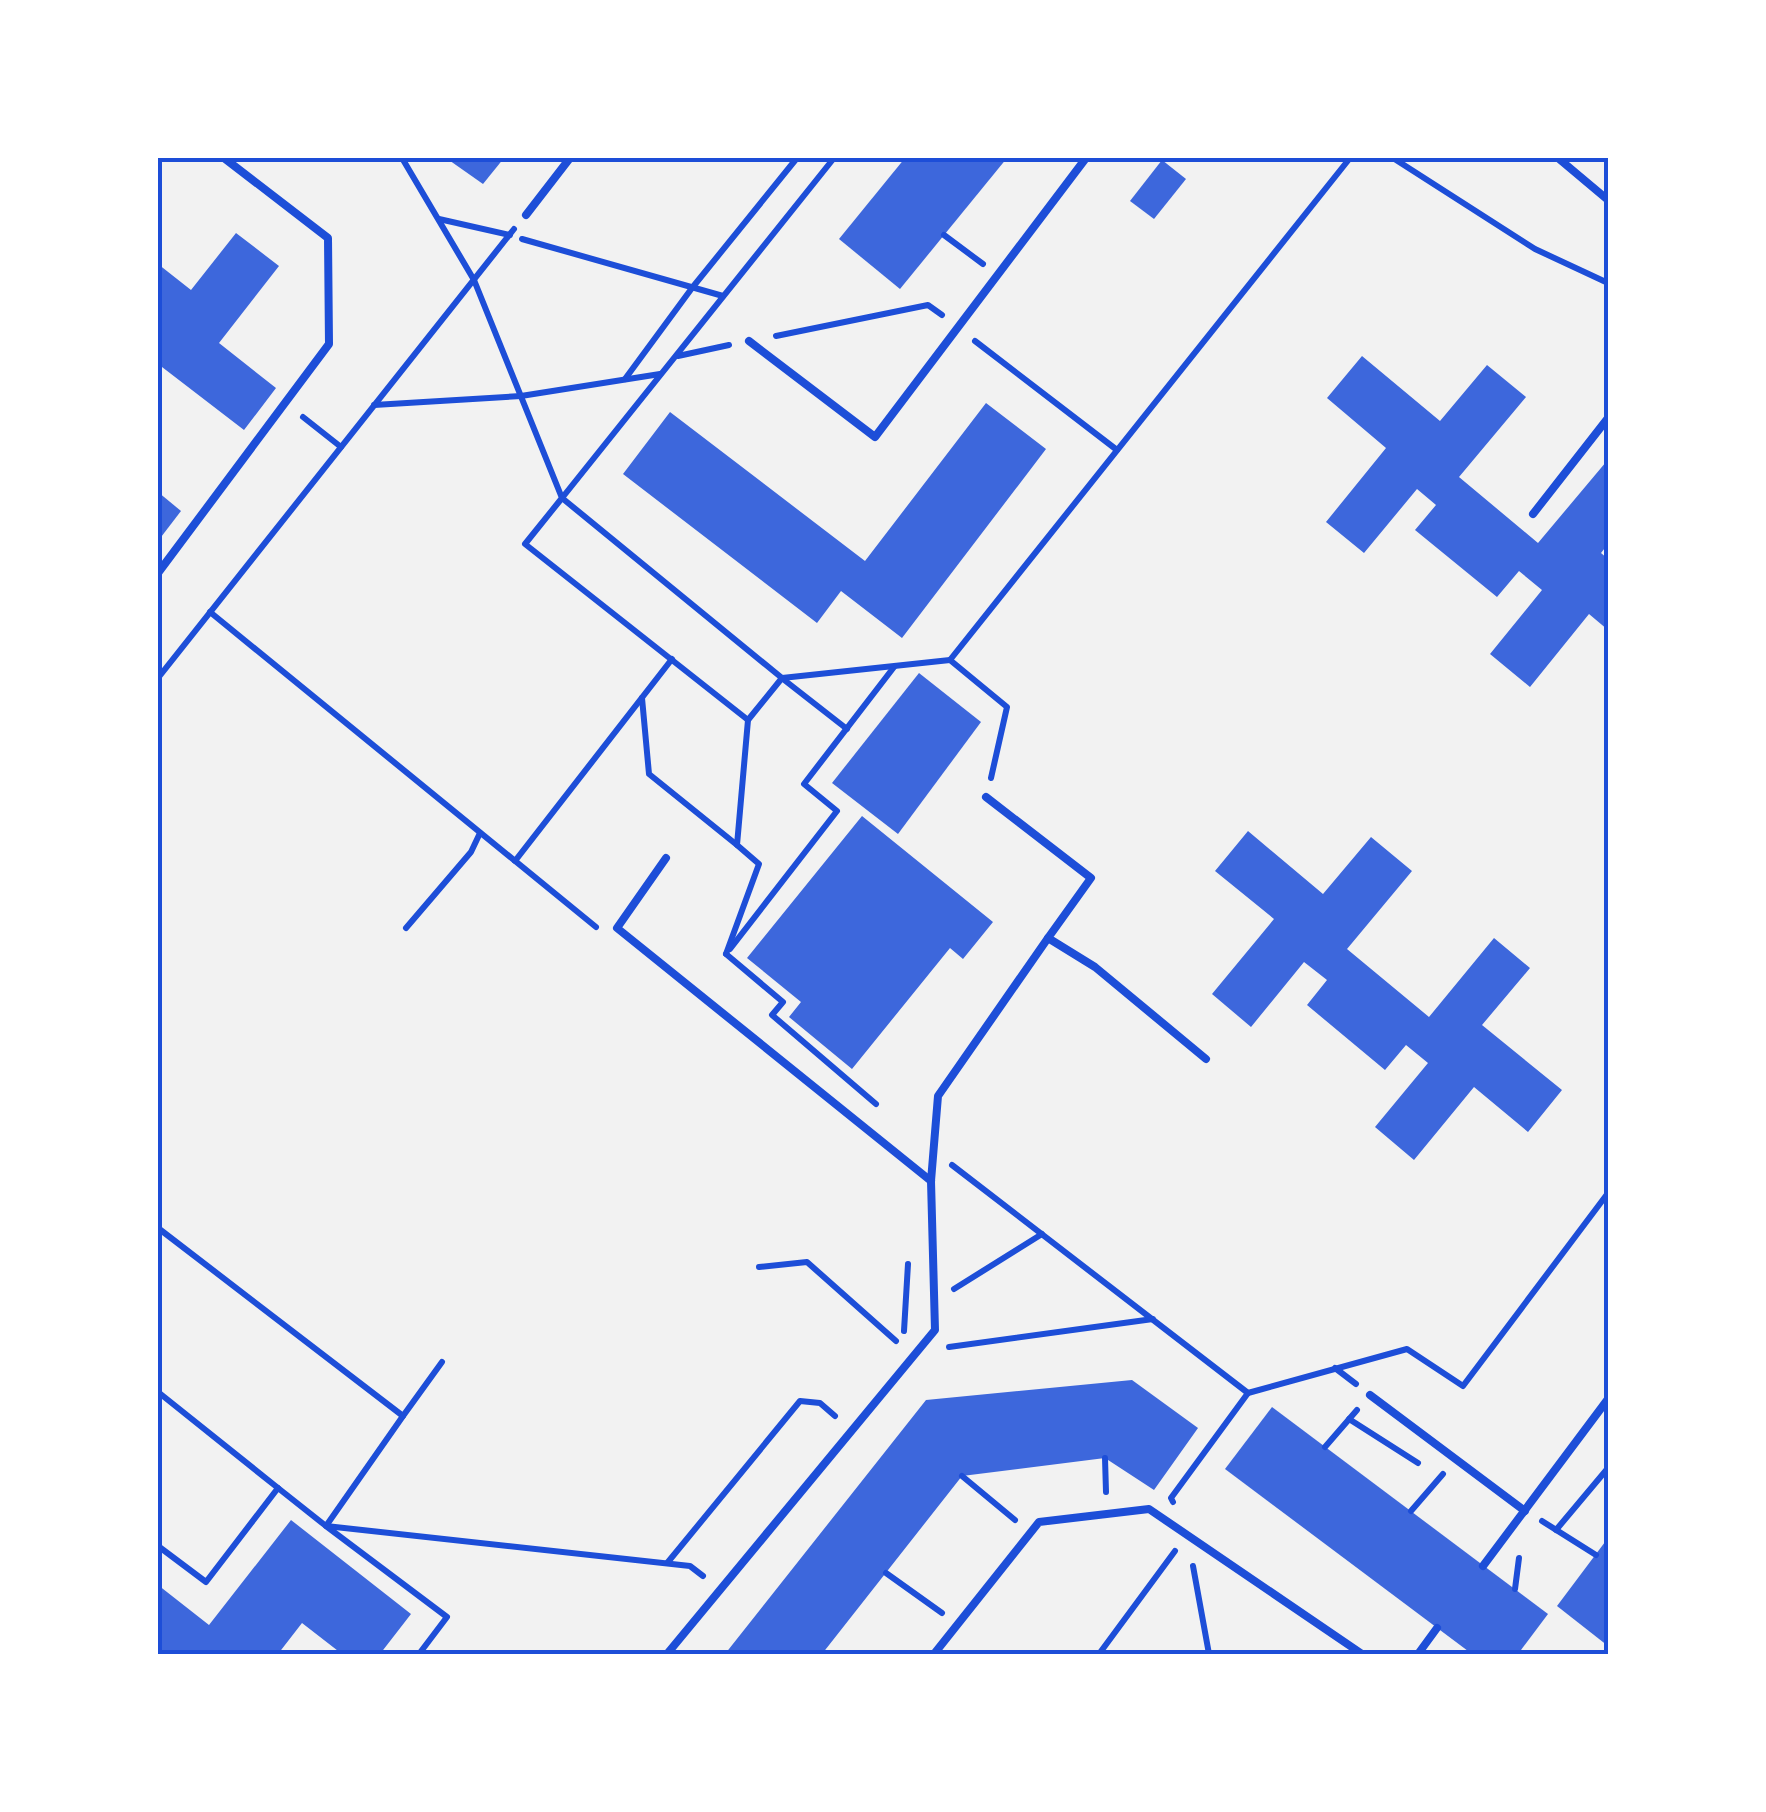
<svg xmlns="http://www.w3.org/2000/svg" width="1766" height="1812" font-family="'Exo 2',sans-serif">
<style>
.building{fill:#3d67dc}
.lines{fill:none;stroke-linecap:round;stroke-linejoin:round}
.path{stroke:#1d4ed8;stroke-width:6}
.service{stroke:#1d4ed8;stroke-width:8}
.neatline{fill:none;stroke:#1d4ed8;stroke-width:4}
</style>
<rect width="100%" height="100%" fill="#f2f2f2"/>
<g class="building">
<polygon points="446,158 504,158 483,184"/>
<polygon points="905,158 1007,158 900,289 839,239"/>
<polygon points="1162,160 1186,179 1154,219 1130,201"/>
<polygon points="236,233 279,266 219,343 276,388 244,430 162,367 158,373 158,264 191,290"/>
<polygon points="1362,356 1440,421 1487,365 1526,397 1459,477 1538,543 1606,462 1608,464 1608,544 1601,553 1608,559 1608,630 1589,614 1530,687 1490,654 1542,590 1519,571 1497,597 1415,530 1436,505 1417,489 1364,553 1326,522 1386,448 1327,398"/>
<polygon points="986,403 1046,449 902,638 841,591 817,623 623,474 670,412 865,561"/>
<polygon points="158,492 181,511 158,541"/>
<polygon points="919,673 981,722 898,834 832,783"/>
<polygon points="862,816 993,922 963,959 950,948 852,1069 789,1017 801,1002 747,958"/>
<polygon points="1248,831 1323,894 1371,837 1412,871 1347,949 1429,1017 1494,938 1530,968 1482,1025 1562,1090 1528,1132 1474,1087 1414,1160 1375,1127 1428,1063 1406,1045 1385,1070 1307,1005 1327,980 1304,962 1251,1027 1212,994 1274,919 1215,871"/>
<polygon points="1132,1380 1198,1428 1154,1490 1105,1458 962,1476 822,1654 725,1654 926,1400"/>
<polygon points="1272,1407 1548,1614 1518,1654 1472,1654 1225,1469"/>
<polygon points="291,1520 411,1614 380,1654 342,1654 302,1623 278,1654 158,1654 161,1649 158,1646 158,1585 209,1625"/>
<polygon points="1608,1538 1608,1646 1557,1606"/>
</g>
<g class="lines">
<g class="path">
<polyline points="402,158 474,280 562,498 525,544 748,720"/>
<polyline points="1393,158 1535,249 1608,283"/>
<polyline points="439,219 510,235"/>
<polyline points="944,235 983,264"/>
<polyline points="522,239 723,296"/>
<polyline points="776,336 928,305 942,315"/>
<polyline points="975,341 1117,450"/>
<polyline points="678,356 729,345"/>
<polyline points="625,379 692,288 797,158"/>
<polyline points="374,405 521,396 660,374"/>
<polyline points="303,417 341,447"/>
<polyline points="210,612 596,927"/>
<polyline points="158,678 514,229"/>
<polyline points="782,678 950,660"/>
<polyline points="783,679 847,729"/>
<polyline points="642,698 649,774 737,845"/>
<polyline points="991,778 1007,707 950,660 1350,158"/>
<polyline points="515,861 672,659"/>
<polyline points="406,928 471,852 480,833"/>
<polyline points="730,949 837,811 804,784 894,667"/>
<polyline points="726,954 759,864 737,845 748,720 782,678 562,498 834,158"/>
<polyline points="726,954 783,1002 772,1015 876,1104"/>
<polyline points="952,1165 1248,1393 1171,1498 1173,1502"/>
<polyline points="158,1228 403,1416 326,1526 447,1617 419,1654"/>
<polyline points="759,1267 807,1262 896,1341"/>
<polyline points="954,1289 1042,1234"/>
<polyline points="904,1331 908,1264"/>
<polyline points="949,1347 1153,1319"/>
<polyline points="1335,1368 1356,1384"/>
<polyline points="158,1392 278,1488"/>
<polyline points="1248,1393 1407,1349 1463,1386 1608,1193"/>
<polyline points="403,1416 442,1362"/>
<polyline points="1349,1419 1418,1463"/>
<polyline points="1325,1447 1357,1410"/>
<polyline points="1105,1458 1106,1492"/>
<polyline points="962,1476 1015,1520"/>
<polyline points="1411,1511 1443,1474"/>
<polyline points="1542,1521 1596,1555"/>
<polyline points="1556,1530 1608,1468"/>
<polyline points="158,1546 206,1582 278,1488 326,1526 690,1566 703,1576"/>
<polyline points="668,1562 800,1401 820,1403 835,1416"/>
<polyline points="1193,1566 1209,1654"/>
<polyline points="886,1573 942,1613"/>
<polyline points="1515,1589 1519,1558"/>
<polyline points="1099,1654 1175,1551"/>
</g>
<g class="service">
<polyline points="1558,158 1608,200"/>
<polyline points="526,215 570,158"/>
<polyline points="749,341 875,437 1086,158"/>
<polyline points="1533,514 1608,418"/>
<polyline points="158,573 329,344 328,238 224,158"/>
<polyline points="986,797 1091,878 1048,938 1095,967 1206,1059"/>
<polyline points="666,858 617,928 931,1181"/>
<polyline points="1370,1395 1525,1511"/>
<polyline points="1483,1566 1608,1399"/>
<polyline points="667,1654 935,1330 931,1181 938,1096 1048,938"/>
<polyline points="934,1654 1039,1522 1149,1509 1362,1654"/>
<polyline points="1418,1654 1437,1628"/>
</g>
</g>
<rect width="1766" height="1812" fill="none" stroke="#ffffff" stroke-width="320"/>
<rect x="160" y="160" width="1446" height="1492" class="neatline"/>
</svg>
